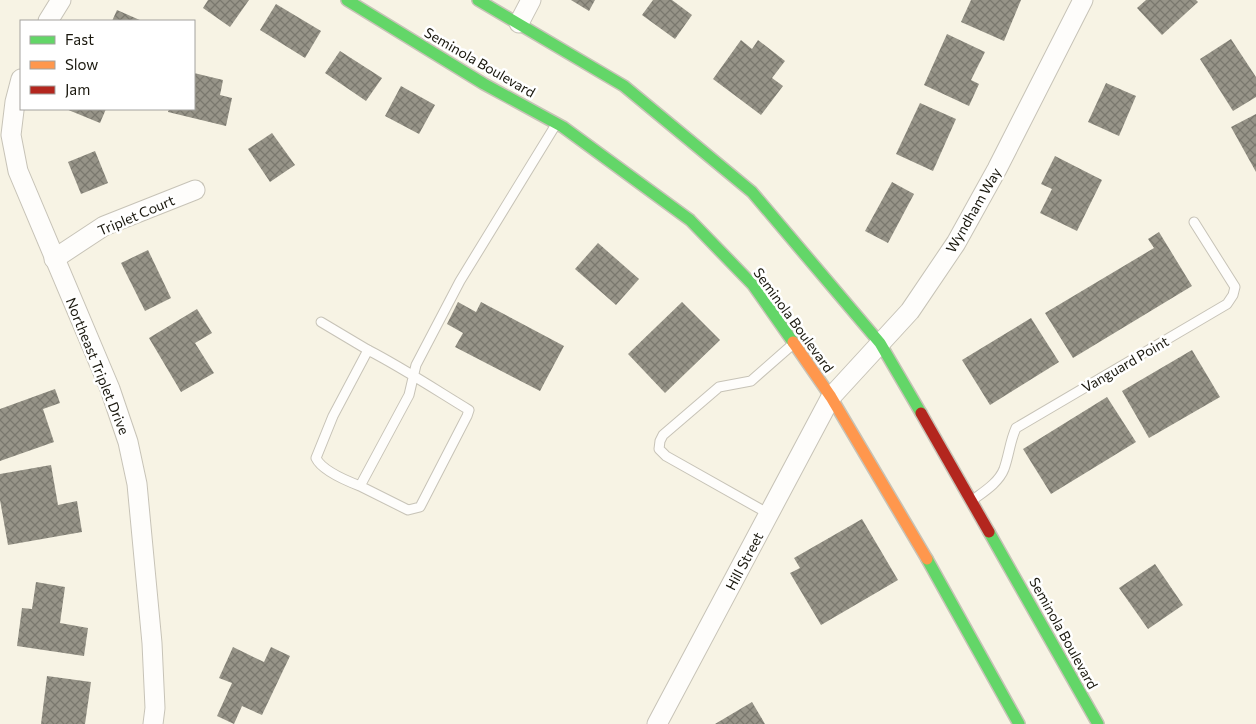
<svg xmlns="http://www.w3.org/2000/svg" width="1256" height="724" font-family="Commissioner,sans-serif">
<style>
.building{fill:url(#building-cross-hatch)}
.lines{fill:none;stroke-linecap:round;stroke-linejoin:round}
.lane-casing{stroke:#c7c3b7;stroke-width:11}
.street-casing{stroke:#c7c3b7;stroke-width:21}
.fast-casing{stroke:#c7c3b7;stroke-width:14}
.slow-casing{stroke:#c7c3b7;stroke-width:14}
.jam-casing{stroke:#c7c3b7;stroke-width:14}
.lane{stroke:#fefdfb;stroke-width:9}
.street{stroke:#fefdfb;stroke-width:19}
.fast{stroke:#63d668;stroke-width:11}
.slow{stroke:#ff974d;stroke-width:11}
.jam{stroke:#b3261e;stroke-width:11}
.labels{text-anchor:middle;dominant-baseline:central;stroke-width:5;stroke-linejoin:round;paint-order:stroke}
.street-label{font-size:14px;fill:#19170d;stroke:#fff}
</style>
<defs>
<pattern id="building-cross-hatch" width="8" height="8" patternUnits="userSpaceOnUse" patternTransform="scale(1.25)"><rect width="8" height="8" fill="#979488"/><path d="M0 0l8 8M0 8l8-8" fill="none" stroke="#7a786e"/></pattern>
</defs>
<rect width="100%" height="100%" fill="#f7f3e4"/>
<g class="building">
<polygon points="208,0 249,0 230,27 203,8"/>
<polygon points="571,0 595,0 589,11"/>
<polygon points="653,0 672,0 692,15 675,39 642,15"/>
<polygon points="971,0 1021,0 1004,41 961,22"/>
<polygon points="1146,0 1196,0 1198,2 1162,35 1137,8"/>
<polygon points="276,4 321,31 305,58 260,30"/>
<polygon points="117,10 142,21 112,21"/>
<polygon points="947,34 985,52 971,80 979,84 969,106 924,85"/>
<polygon points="1231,39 1256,77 1256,97 1233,111 1200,59"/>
<polygon points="741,40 752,49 758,40 785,61 772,78 783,86 761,115 713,79"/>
<polygon points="340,51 382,78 366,101 325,73"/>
<polygon points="194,73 223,80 220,95 232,98 226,126 168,112 169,109 194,109"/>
<polygon points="1106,83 1136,96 1119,136 1088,122"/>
<polygon points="401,86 435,105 419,134 385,116"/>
<polygon points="920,103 956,119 933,171 896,154"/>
<polygon points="66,109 106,109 100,123"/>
<polygon points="1256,114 1256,172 1231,127"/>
<polygon points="272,133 295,165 270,182 248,149"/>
<polygon points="95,151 108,183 81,194 68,162"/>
<polygon points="1055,156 1102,180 1077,231 1040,213 1052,189 1041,184"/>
<polygon points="892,182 914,194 888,243 865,231"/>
<polygon points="1159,232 1192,286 1073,358 1045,313 1154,248 1148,239"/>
<polygon points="598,243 639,279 616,305 575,269"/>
<polygon points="148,250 171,298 145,311 121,263"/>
<polygon points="458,302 476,312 481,302 564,346 540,391 455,347 463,333 447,324"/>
<polygon points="682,302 720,340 665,393 628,354"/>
<polygon points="197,309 212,333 195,343 214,373 181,392 149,338"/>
<polygon points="1031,318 1059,362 990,405 962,360"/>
<polygon points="1192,350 1220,397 1149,438 1122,391"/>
<polygon points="55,389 60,403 43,409 54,442 0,461 0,409"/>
<polygon points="1107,397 1136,442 1051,494 1023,449"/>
<polygon points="51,465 58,505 77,501 82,532 8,545 0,500 0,474"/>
<polygon points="862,519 898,580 821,625 790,573 800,568 794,558"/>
<polygon points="1155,564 1183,605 1148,629 1119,588"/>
<polygon points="36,582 65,587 60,623 88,628 84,656 17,646 22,608 32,609"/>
<polygon points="233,647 264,662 271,647 290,656 262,715 242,706 234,724 217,716 232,683 219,678"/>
<polygon points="47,676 91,682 85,724 41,724"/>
<polygon points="752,702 765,724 715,724"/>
</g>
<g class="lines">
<g class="lane-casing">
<g id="lane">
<polyline points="321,322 368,350"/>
<path d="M360,486L408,510L420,507L467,416L469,410C436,390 403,368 368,350L333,416L316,458C322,471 347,481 360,486L409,395L416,365L460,281L555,126"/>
<path d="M974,499C985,491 999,482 1004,469C1009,455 1010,441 1016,428L1227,304L1233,295L1235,287L1194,222"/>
<polyline points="769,514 666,456 659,449 660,441 663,435 719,387 751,381 792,345"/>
</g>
</g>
<g class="street-casing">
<g id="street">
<polyline points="48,21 61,0"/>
<polyline points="519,23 531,0"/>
<polyline points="21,79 15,102 11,135 18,171 110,389 128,442 137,484 152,643 155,708 153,724"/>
<polyline points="54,259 104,226 195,190"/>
<polyline points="657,724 831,397 910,311 956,243 997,169 1083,0"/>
</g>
</g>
<g class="fast-casing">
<g id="fast">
<polyline points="347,0 484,84 563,127 690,220 753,285 793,342"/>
<polyline points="478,0 624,86 752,192 880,343 921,413"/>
<polyline points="989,532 1098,724"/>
<polyline points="927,559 1019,724"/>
</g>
</g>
<g class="slow-casing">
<polyline id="slow" points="793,342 831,397 927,559"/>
</g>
<g class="jam-casing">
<polyline id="jam" points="921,413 989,532"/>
</g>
<use href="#lane" class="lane"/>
<use href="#street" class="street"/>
<use href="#fast" class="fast"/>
<use href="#slow" class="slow"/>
<use href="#jam" class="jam"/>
</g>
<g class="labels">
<g class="street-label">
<text transform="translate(480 62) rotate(30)">Seminola Boulevard</text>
<text transform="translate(973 210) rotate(-60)">Wyndham Way</text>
<text transform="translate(136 215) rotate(-23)">Triplet Court</text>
<text transform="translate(794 320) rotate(54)">Seminola Boulevard</text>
<text transform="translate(1125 364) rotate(-30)">Vanguard Point</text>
<text transform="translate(98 366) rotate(68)">Northeast Triplet Drive</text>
<text transform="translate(744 561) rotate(-62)">Hill Street</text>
<text transform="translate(1064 633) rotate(61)">Seminola Boulevard</text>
</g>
</g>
<rect x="20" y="20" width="175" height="90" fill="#ffffff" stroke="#a3a29e"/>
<rect x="30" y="36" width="25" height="8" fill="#63d668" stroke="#a3a29e"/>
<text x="65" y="45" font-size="15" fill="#19170d">Fast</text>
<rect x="30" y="61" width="25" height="8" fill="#ff974d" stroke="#a3a29e"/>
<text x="65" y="70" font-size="15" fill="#19170d">Slow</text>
<rect x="30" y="86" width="25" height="8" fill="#b3261e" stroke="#a3a29e"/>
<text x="65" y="95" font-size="15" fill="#19170d">Jam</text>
</svg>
